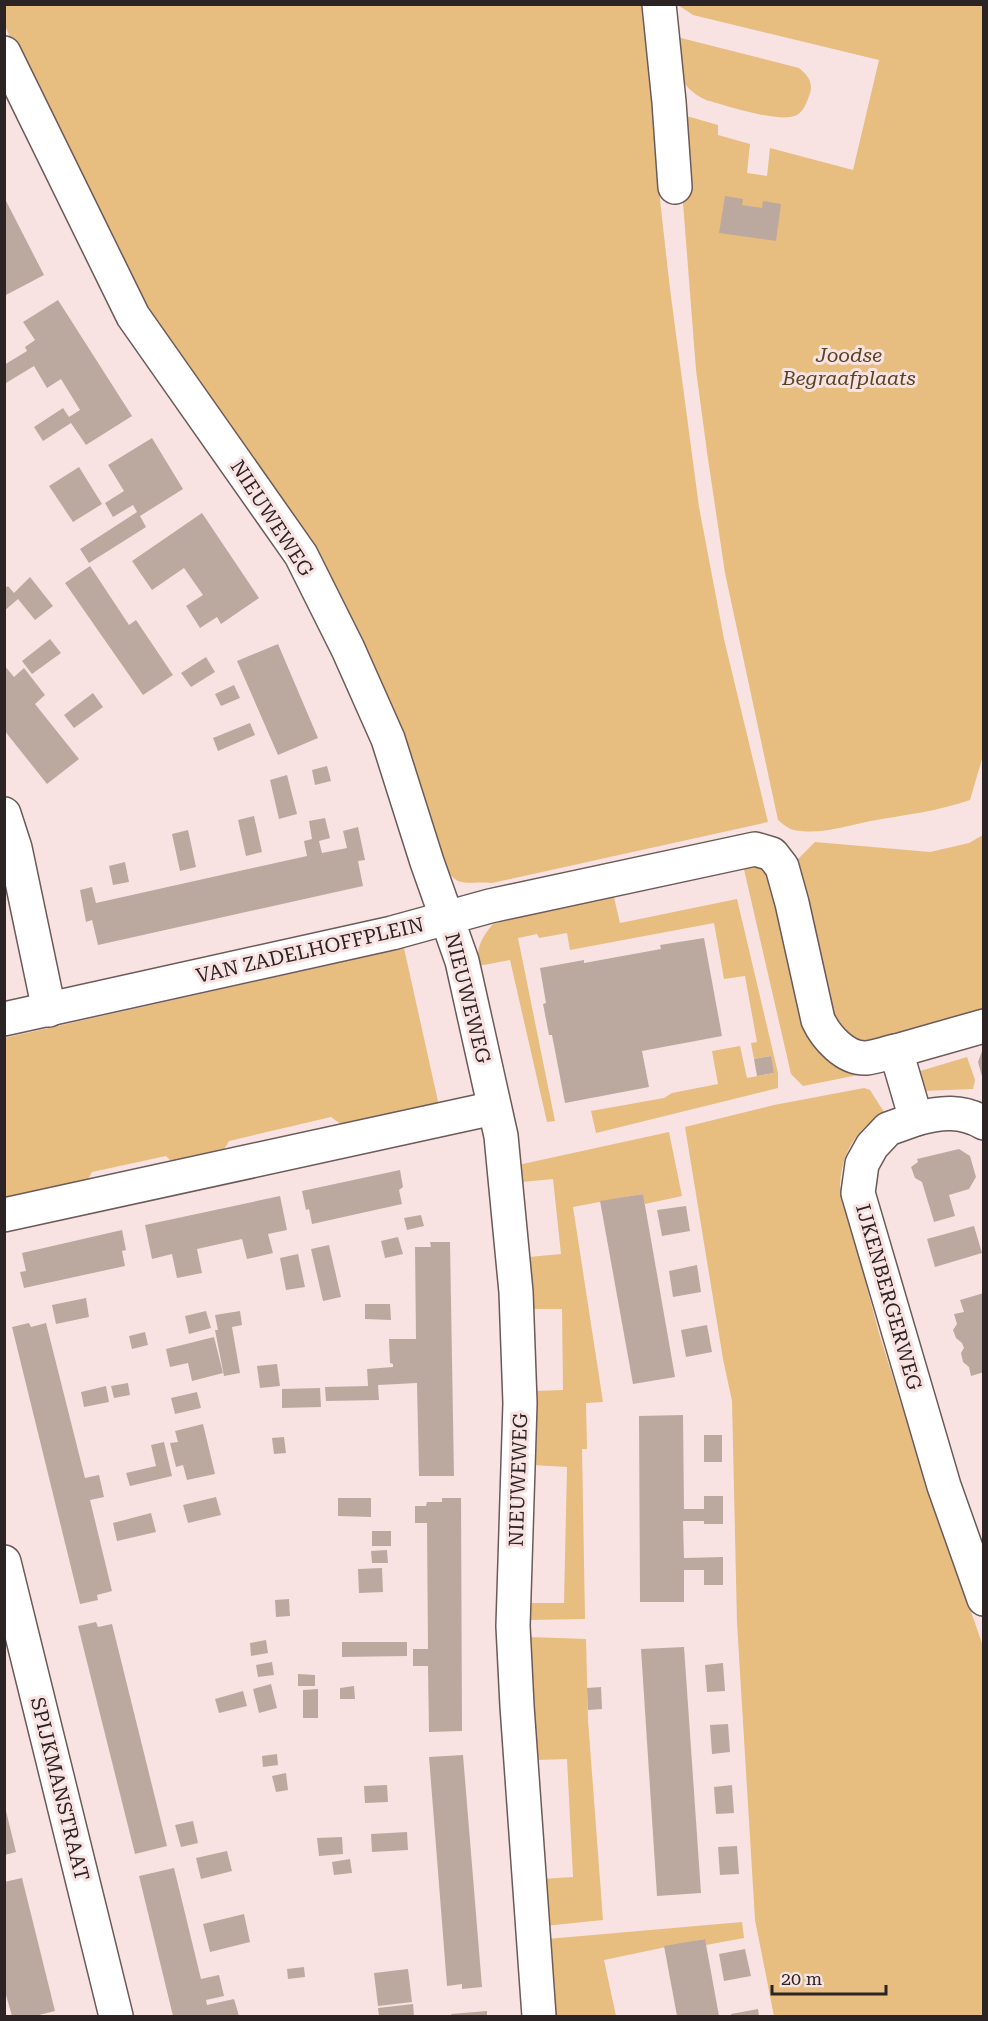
<svg xmlns="http://www.w3.org/2000/svg" width="988" height="2021" font-family="'Roboto Serif',serif">
<style>
.green{fill:#e8bd80}
.building{fill:#bba9a0}
.lines{fill:none;stroke-linecap:round;stroke-linejoin:round}
.minor-casing{stroke:#6c5959;stroke-width:36}
.minor{stroke:#fff;stroke-width:33}
.labels{text-anchor:middle;dominant-baseline:central;stroke-width:6;stroke-linejoin:round;paint-order:stroke}
.park-label{font-size:20px;font-style:italic;fill:#594321;stroke:#f8e3e2}
.street-label{font-size:20px;fill:#2c2424;stroke:#f8e3e2}
</style>
<rect width="100%" height="100%" fill="#f8e3e2"/>
<g class="green">
<path d="M4,5H644L660,200L670,289L699,507L724,639L768,822L492,883C464,880 458,891 442,862L410,763L178,355L133,286L22,68L5,25Z"/>
<path d="M678,5H983L984,752L970,800C939,811 904,815 871,821C847,826 818,835 794,830C787,828 783,824 778,820L725,573L707,452L696,370L682,190L683,115L718,125V135L750,144L747,173L767,176L770,148L853,170L879,60L693,15Z"/>
<path d="M681,38L799,68C809,76 814,84 809,96C807,102 803,112 797,115C781,124 724,105 706,100C676,85 680,71 677,41Z"/>
<polygon points="983,835 983,1015 869,1044 846,1033 829,1011 790,867 815,842 930,852 969,843"/>
<polygon points="754,864 763,868 770,875 803,1021 883,1070 803,1086 791,1074 743,865"/>
<path d="M613,893L620,923L737,899L778,1073V1088L596,1133L591,1111L664,1098L672,1093L718,1084L712,1051L740,1046L747,1078L774,1073L770,1056L754,1059L751,1043L757,1042L745,976L724,979L714,923L570,950L567,933L539,938L537,934L518,938L555,1121L547,1122L510,960L478,966C476,948 481,938 493,924Z"/>
<polygon points="404,948 439,1106 345,1127 331,1117 229,1141 220,1156 176,1166 166,1156 92,1172 84,1186 5,1204 4,1038"/>
<polygon points="967,1057 975,1080 973,1089 923,1091 917,1072"/>
<path d="M864,1088L870,1090L884,1112C855,1132 842,1151 840,1186L879,1333L926,1483L983,1646V2016H774L755,1920L737,1623L732,1401L723,1359L685,1127L774,1105Z"/>
<polygon points="669,1132 682,1196 645,1204 642,1194 573,1207 603,1402 586,1403 587,1449 582,1449 585,1619 528,1620 529,1603 564,1603 567,1467 532,1465 534,1391 563,1390 562,1309 533,1309 529,1257 561,1254 553,1179 522,1182 518,1165"/>
<polygon points="530,1637 586,1639 588,1720 603,1920 545,1926 542,1879 573,1877 567,1759 536,1760"/>
<polygon points="742,1922 744,1938 706,1945 704,1939 604,1960 616,2016 552,2016 547,1939"/>
</g>
<g class="building">
<polygon points="725,196 743,199 742,205 762,208 763,201 781,204 776,241 719,233"/>
<polygon points="4,197 44,275 6,295 4,293"/>
<polygon points="58,300 132,416 86,445 71,423 43,441 34,427 63,408 69,417 80,410 61,379 47,388 34,366 6,383 4,380 4,365 27,351 25,347 35,340 23,322"/>
<polygon points="152,438 183,489 140,516 146,527 89,563 80,549 137,512 133,505 113,517 105,503 124,491 108,465"/>
<polygon points="79,467 102,504 73,522 49,486"/>
<polygon points="202,513 259,598 221,624 217,617 200,628 186,606 203,595 184,568 152,590 132,561"/>
<polygon points="90,566 129,625 136,620 173,675 143,695 65,583"/>
<polygon points="30,577 53,606 35,620 18,599 4,611 4,589 8,586 14,593"/>
<polygon points="50,639 61,653 32,674 22,661"/>
<polygon points="278,644 318,738 278,755 237,661"/>
<polygon points="206,657 215,672 191,687 181,673"/>
<polygon points="4,665 14,677 24,668 45,695 35,704 79,759 47,784 4,730"/>
<polygon points="234,685 240,698 221,706 215,694"/>
<polygon points="93,693 103,707 74,728 64,715"/>
<polygon points="250,723 255,735 218,751 213,738"/>
<polygon points="327,766 331,781 315,785 312,770"/>
<polygon points="287,775 297,814 279,819 270,780"/>
<polygon points="254,816 262,852 246,856 238,820"/>
<polygon points="325,818 330,838 319,841 322,853 347,848 343,831 358,827 365,860 358,861 363,886 98,945 92,920 86,922 80,890 92,887 96,903 307,856 304,841 312,839 309,821"/>
<polygon points="188,830 196,867 180,871 172,834"/>
<polygon points="125,862 129,882 113,885 109,866"/>
<polygon points="704,938 722,1036 642,1051 649,1087 565,1103 552,1035 549,1035 543,1004 546,1003 540,968 584,960 584,963 661,949 660,945"/>
<polygon points="982,1051 984,1051 983,1080 978,1062"/>
<polygon points="771,1056 774,1073 757,1076 754,1059"/>
<polygon points="959,1149 970,1156 976,1177 969,1189 949,1195 955,1216 934,1222 922,1182 915,1178 911,1167 918,1162 917,1159"/>
<polygon points="400,1170 403,1187 399,1190 402,1204 312,1224 309,1209 306,1210 302,1191"/>
<polygon points="643,1194 675,1377 633,1384 600,1201"/>
<polygon points="280,1196 287,1230 268,1234 273,1253 247,1259 242,1239 197,1249 202,1273 177,1278 172,1254 152,1259 145,1225"/>
<polygon points="686,1206 690,1231 662,1236 657,1210"/>
<polygon points="421,1215 424,1226 407,1230 404,1218"/>
<polygon points="974,1226 982,1253 935,1267 927,1239"/>
<polygon points="122,1230 126,1250 122,1251 125,1266 24,1288 20,1272 26,1271 22,1253"/>
<polygon points="398,1237 403,1254 385,1258 381,1241"/>
<polygon points="430,1242 450,1242 454,1476 419,1476 417,1383 378,1385 379,1400 326,1401 325,1387 368,1386 367,1369 393,1367 393,1364 390,1363 389,1339 416,1339 415,1247 431,1247"/>
<polygon points="329,1245 341,1297 323,1301 311,1249"/>
<polygon points="298,1254 305,1287 286,1290 280,1258"/>
<polygon points="697,1265 701,1292 673,1297 669,1271"/>
<polygon points="984,1293 984,1372 971,1376 969,1367 963,1362 961,1353 964,1348 962,1343 956,1338 953,1330 957,1324 954,1314 964,1312 960,1300"/>
<polygon points="86,1298 89,1317 56,1324 52,1305"/>
<polygon points="365,1304 390,1304 391,1320 365,1319"/>
<polygon points="206,1311 211,1328 189,1334 185,1316"/>
<polygon points="240,1311 242,1325 232,1327 240,1373 224,1376 215,1330 218,1330 215,1315"/>
<polygon points="29,1323 31,1327 46,1323 85,1478 99,1475 104,1497 90,1500 112,1591 97,1595 98,1600 80,1604 12,1327"/>
<polygon points="707,1325 712,1352 686,1357 681,1330"/>
<polygon points="145,1332 148,1345 132,1349 129,1336"/>
<polygon points="214,1337 223,1373 192,1381 188,1363 170,1367 166,1349"/>
<polygon points="277,1364 280,1386 260,1388 257,1366"/>
<polygon points="128,1383 130,1395 114,1398 111,1386"/>
<polygon points="106,1386 109,1402 84,1407 81,1392"/>
<polygon points="320,1388 321,1407 282,1408 282,1389"/>
<polygon points="197,1392 201,1408 175,1414 171,1398"/>
<polygon points="683,1415 684,1509 704,1509 704,1496 723,1496 723,1524 704,1524 704,1521 683,1521 684,1558 723,1557 723,1585 704,1585 704,1570 684,1570 684,1602 640,1602 639,1416"/>
<polygon points="203,1424 215,1474 187,1480 183,1465 176,1467 170,1443 178,1442 175,1431"/>
<rect x="704" y="1435" width="18" height="27"/>
<polygon points="284,1437 286,1453 274,1454 272,1438"/>
<polygon points="164,1442 172,1476 130,1486 126,1473 156,1466 151,1445"/>
<polygon points="216,1497 221,1515 188,1523 183,1505"/>
<polygon points="338,1498 371,1498 371,1517 338,1516"/>
<polygon points="442,1498 461,1498 462,1731 429,1732 428,1666 413,1666 413,1649 428,1649 427,1523 415,1523 415,1506 426,1506 427,1502 442,1502"/>
<polygon points="151,1513 156,1532 117,1541 113,1523"/>
<rect x="372" y="1531" width="19" height="15"/>
<polygon points="387,1550 388,1563 372,1563 371,1551"/>
<polygon points="382,1568 383,1592 359,1593 358,1569"/>
<polygon points="289,1599 290,1616 276,1617 275,1600"/>
<polygon points="96,1622 98,1627 112,1624 167,1846 135,1854 78,1626"/>
<polygon points="266,1640 268,1653 251,1656 250,1643"/>
<polygon points="342,1642 407,1642 407,1656 342,1657"/>
<polygon points="684,1647 701,1893 657,1896 641,1649"/>
<polygon points="272,1662 274,1675 258,1677 256,1665"/>
<polygon points="723,1663 725,1691 707,1692 705,1665"/>
<polygon points="298,1674 315,1675 315,1686 298,1686"/>
<polygon points="271,1684 277,1708 259,1713 253,1689"/>
<polygon points="354,1686 355,1699 340,1699 340,1688"/>
<polygon points="601,1687 602,1709 588,1710 587,1688"/>
<polygon points="318,1689 318,1718 303,1718 303,1690"/>
<polygon points="243,1691 247,1706 219,1713 215,1699"/>
<polygon points="728,1724 730,1752 712,1754 710,1725"/>
<polygon points="277,1754 278,1765 263,1767 262,1756"/>
<polygon points="463,1755 482,1987 462,1989 462,1984 447,1986 429,1757"/>
<polygon points="286,1773 288,1790 276,1792 272,1776"/>
<polygon points="387,1785 388,1802 365,1803 364,1786"/>
<polygon points="732,1785 734,1813 716,1814 714,1787"/>
<polygon points="5,1807 16,1852 5,1855"/>
<polygon points="193,1821 198,1843 181,1847 175,1825"/>
<polygon points="407,1832 408,1850 372,1852 371,1834"/>
<polygon points="342,1837 343,1854 319,1856 317,1838"/>
<polygon points="737,1846 739,1874 720,1875 718,1847"/>
<polygon points="227,1851 232,1871 201,1879 196,1858"/>
<polygon points="350,1859 352,1873 334,1875 332,1862"/>
<polygon points="174,1868 201,1979 219,1975 224,1996 206,2000 207,2005 234,1999 239,2016 173,2016 139,1876"/>
<polygon points="22,1878 55,2011 35,2016 12,2016 4,1988 4,1882"/>
<polygon points="244,1914 250,1942 210,1952 203,1924"/>
<polygon points="705,1939 719,2016 677,2016 664,1946"/>
<polygon points="745,1949 751,1976 724,1981 719,1954"/>
<polygon points="304,1967 305,1977 288,1979 287,1969"/>
<polygon points="408,1969 412,2002 378,2006 374,1973"/>
<polygon points="413,2004 414,2016 379,2016 378,2008"/>
<polygon points="758,2009 759,2016 731,2016 731,2014"/>
<polygon points="487,2011 487,2016 452,2016 451,2014"/>
</g>
<g class="lines">
<g class="minor-casing">
<g id="minor">
<polyline points="659,4 669,102 675,187"/>
<polyline points="4,53 133,316 301,555 348,649 388,739 427,862 462,961 501,1136 516,1292 520,1403 513,1626 517,1706 539,2016"/>
<polyline points="4,814 15,848 49,1010"/>
<path d="M4,1019L392,933L490,906L755,849L772,854L782,867L792,903L818,1020C826,1037 845,1059 866,1058C876,1057 886,1053 896,1051L916,1119L888,1129L872,1146L862,1164L858,1193L944,1486L984,1599"/>
<polyline points="896,1051 984,1026"/>
<path d="M916,1119C940,1112 962,1110 984,1123"/>
<polyline points="4,1215 494,1108"/>
<polyline points="4,1562 116,2016"/>
</g>
</g>
<use href="#minor" class="minor"/>
</g>
<g class="labels">
<g class="park-label">
<text x="849" y="355">Joodse<tspan x="849" dy="23">Begraafplaats</tspan></text>
</g>
<g class="street-label">
<text transform="translate(272 518) rotate(57)">NIEUWEWEG</text>
<text transform="translate(310 950) rotate(-13)">VAN ZADELHOFFPLEIN</text>
<text transform="translate(468 998) rotate(76)">NIEUWEWEG</text>
<text transform="translate(889 1297) rotate(74)">IJKENBERGERWEG</text>
<text transform="translate(518 1480) rotate(-88)">NIEUWEWEG</text>
<text transform="translate(60 1789) rotate(76)">SPIJKMANSTRAAT</text>
</g>
</g>
<rect width="988" height="2021" fill="none" stroke="#2c2424" stroke-width="12"/>
<path d="M772 1985v9h114v-9" fill="none" stroke="#2c2424" stroke-width="3"/>
<text x="781" y="1985" font-size="18" fill="#2c2424" stroke="#f8e3e2" stroke-width="4.5" paint-order="stroke">20 m</text>
</svg>
